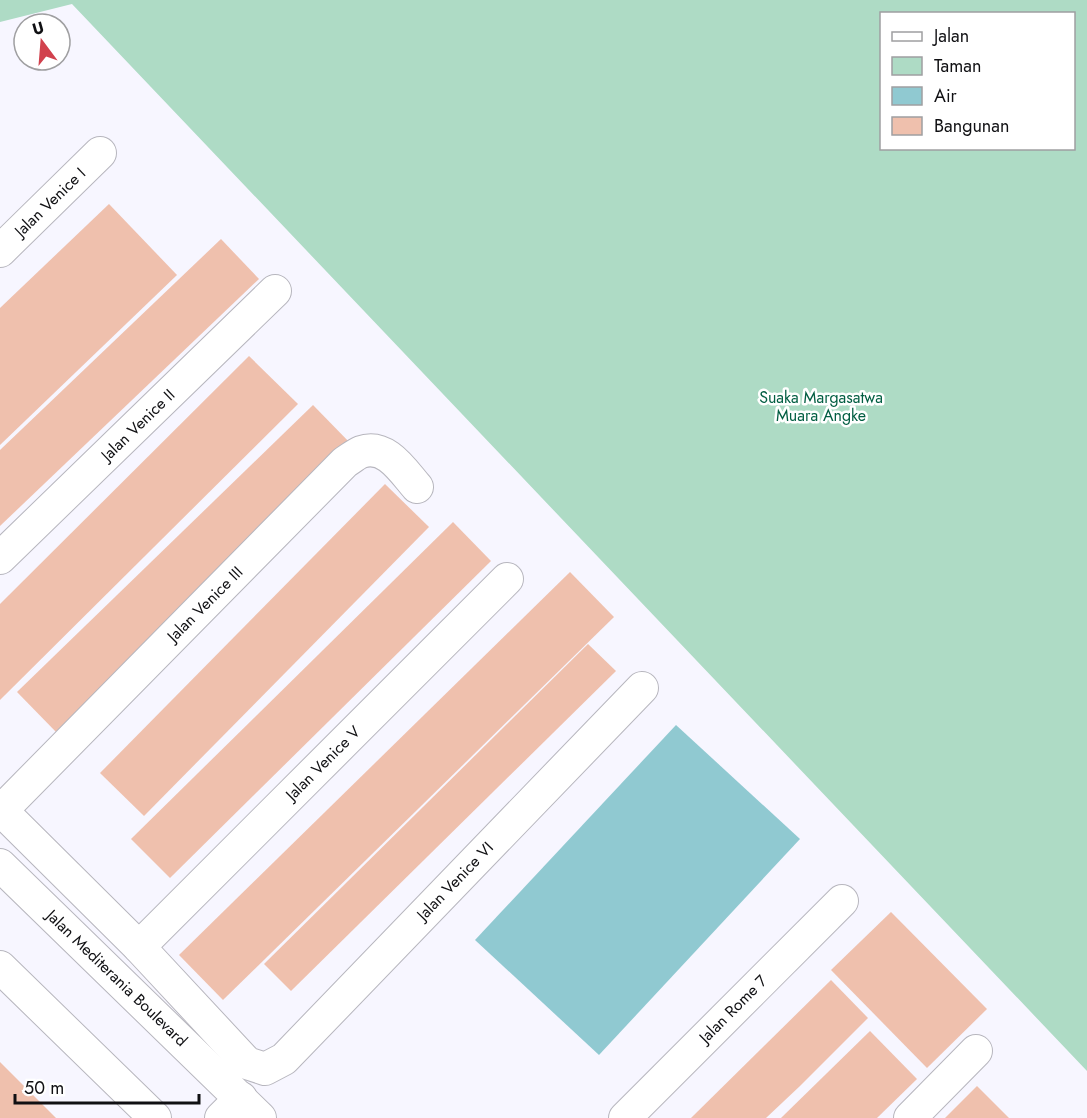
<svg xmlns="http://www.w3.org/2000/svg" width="1087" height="1118" font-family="Jost,sans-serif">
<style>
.green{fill:#aedbc5;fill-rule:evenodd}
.water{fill:#90c9d1}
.building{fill:#efc0ad}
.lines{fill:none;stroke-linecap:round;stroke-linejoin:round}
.minor-casing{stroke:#b7b6be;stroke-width:34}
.minor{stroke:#fff;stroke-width:32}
.labels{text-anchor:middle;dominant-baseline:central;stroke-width:5;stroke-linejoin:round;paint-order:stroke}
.street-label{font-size:16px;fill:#101013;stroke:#fff}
.park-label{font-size:16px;fill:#025e42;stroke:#fff}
</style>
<rect width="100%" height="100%" fill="#f7f6ff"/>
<path class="green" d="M0,0H1087V1071L72,4L0,22ZM882,14H1074V148H882Z"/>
<polygon class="water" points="676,725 800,839 599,1055 475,940"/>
<g class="building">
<polygon points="109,204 177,275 0,445 0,308"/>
<polygon points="221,239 259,279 0,526 0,450"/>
<polygon points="249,356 298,404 0,700 0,604"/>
<polygon points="313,405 353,446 57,733 17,692"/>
<polygon points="385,484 429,527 144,816 100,773"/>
<polygon points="453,522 491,561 170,878 131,839"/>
<polygon points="570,572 614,617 223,1000 179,955"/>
<polygon points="588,644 616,671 291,991 264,964"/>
<polygon points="891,912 987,1009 927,1068 831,970"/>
<polygon points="831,980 868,1018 800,1086 766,1118 691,1118"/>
<polygon points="870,1031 917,1079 877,1118 781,1118"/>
<polygon points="0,1062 56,1118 0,1118"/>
<polygon points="977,1086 1009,1118 945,1118"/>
</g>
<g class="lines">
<g class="minor-casing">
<g id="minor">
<polyline points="0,251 100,153"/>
<polyline points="0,558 275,291"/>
<polyline points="0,809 139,947 247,1063 265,1069 284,1059 642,688"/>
<path d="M1,811L345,462C350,459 356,454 361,452C386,443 403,471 417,487"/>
<polyline points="0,865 260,1118"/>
<polyline points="139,947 507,579"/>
<polyline points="0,967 155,1118"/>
<polyline points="221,1118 241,1098"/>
<polyline points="625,1118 842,901"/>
<polyline points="910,1118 976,1051"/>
</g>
</g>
<use href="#minor" class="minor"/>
</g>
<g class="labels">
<g class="street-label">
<text transform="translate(50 202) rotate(-44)">Jalan Venice I</text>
<text transform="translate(138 425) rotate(-44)">Jalan Venice II</text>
<text transform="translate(205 604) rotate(-45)">Jalan Venice III</text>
<text transform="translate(323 763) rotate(-45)">Jalan Venice V</text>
<text transform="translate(455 881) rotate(-46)">Jalan Venice VI</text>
<text transform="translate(117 978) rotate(44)">Jalan Mediterania Boulevard</text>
<text transform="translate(733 1009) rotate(-45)">Jalan Rome 7</text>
</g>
<g class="park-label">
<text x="821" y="397">Suaka Margasatwa<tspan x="821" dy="18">Muara Angke</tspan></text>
</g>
</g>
<rect x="880" y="12" width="195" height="138" fill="#ffffff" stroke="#9f9fa1" stroke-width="1.5"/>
<rect x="892" y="32" width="30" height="9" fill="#ffffff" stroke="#9f9fa1" stroke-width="1.5"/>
<text x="934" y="42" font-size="18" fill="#101013">Jalan</text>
<rect x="892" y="57" width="30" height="18" fill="#aedbc5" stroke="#9f9fa1" stroke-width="1.5"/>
<text x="934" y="72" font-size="18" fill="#101013">Taman</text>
<rect x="892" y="87" width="30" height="18" fill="#90c9d1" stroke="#9f9fa1" stroke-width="1.5"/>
<text x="934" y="102" font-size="18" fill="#101013">Air</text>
<rect x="892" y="117" width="30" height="18" fill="#efc0ad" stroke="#9f9fa1" stroke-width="1.5"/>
<text x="934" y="132" font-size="18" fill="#101013">Bangunan</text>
<g transform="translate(42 42) rotate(344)"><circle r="28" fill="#ffffff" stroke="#9f9fa1" stroke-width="1.5"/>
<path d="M0-4.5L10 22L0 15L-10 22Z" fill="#d1414d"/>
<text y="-9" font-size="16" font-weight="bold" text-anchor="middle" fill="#101013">U</text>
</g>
<path d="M15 1094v9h184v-9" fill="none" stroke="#101013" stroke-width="3"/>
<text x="24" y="1094" font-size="18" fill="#101013" stroke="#ffffff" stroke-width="4.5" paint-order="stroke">50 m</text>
</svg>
